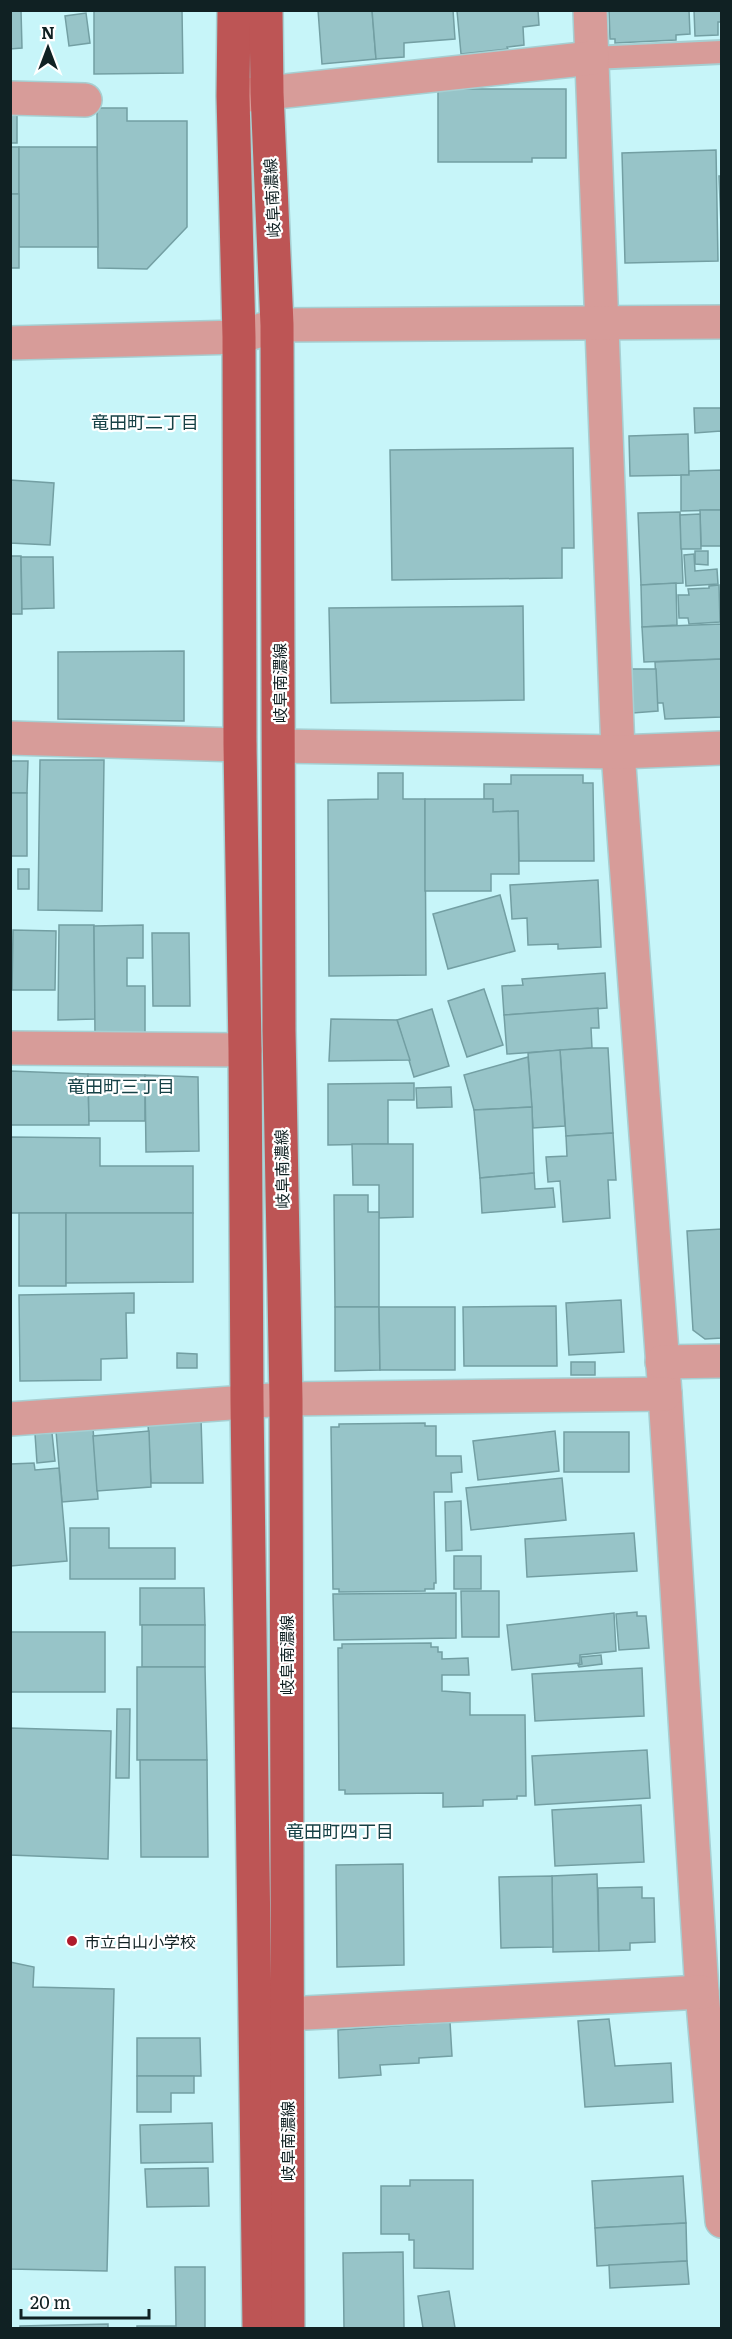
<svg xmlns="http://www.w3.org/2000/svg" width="732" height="2339" font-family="Literata,'Noto Sans JP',serif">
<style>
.building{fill:#97c4c8;stroke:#739fa3;stroke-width:1.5}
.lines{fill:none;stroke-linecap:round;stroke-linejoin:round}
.service-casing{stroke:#a6cfd2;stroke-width:26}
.minor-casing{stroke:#a6cfd2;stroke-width:36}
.tertiary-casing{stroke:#a6cfd2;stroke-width:36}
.primary-casing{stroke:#a6cfd2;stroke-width:36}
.service{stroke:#d79c99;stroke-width:22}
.minor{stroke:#d79c99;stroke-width:33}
.tertiary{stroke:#d79c99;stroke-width:33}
.primary{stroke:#bd5555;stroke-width:33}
.poi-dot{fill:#af1b2c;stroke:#fff;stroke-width:2}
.labels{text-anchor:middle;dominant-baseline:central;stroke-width:4.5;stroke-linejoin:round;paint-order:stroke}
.street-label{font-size:16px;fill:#102123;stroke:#fff}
.poi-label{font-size:16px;fill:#102123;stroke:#fff;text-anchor:start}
.neighbourhood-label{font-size:18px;fill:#164146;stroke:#fff}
</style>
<rect width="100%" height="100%" fill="#c7f5f9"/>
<g class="building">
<polygon points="10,10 21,10 22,48 10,49"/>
<polygon points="94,10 182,10 183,73 94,74"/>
<polygon points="318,10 372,10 376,59 322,64"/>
<polygon points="372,10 453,10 455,39 404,43 404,57 376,59"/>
<polygon points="538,10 539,25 523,27 524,45 507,47 508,49 461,54 457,11"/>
<polygon points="609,10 689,10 690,34 676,35 676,40 615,43 615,39 610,39"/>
<polygon points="694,10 722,10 722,22 718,22 718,35 695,36"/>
<polygon points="86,13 90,43 69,46 65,16"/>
<polygon points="438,89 566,89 566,158 532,158 532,162 438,162"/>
<polygon points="97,108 127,108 127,121 187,121 187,227 147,269 98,268"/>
<polygon points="17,111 17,143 10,143 10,112"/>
<rect x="10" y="147" width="9" height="47"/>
<polygon points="19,147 97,147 98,247 19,247"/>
<polygon points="716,150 718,261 625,263 622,153"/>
<polygon points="719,176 722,176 722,251"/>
<rect x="10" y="194" width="9" height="74"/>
<polygon points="694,408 722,408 722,446 721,431 695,433"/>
<polygon points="688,434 689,475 630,476 629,436"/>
<polygon points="573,448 574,548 562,548 562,578 392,580 390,450"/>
<polygon points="722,470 722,510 681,511 681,475 689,475 689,471"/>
<polygon points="10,480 54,483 50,545 10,543"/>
<polygon points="700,510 722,510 722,546 701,546"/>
<polygon points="680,512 683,583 641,585 638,513"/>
<polygon points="700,514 701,549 681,549 680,515"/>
<polygon points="695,551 708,551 708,565 695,564"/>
<polygon points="694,554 695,571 717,569 718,584 686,586 684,555"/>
<polygon points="10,556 21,556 22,614 10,614"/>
<polygon points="21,557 53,557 54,608 22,609"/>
<polygon points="676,583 677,625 642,627 641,585"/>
<polygon points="719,585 720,622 689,624 688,618 679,618 678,595 689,595 688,589 709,588 709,586"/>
<polygon points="523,606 524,700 331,703 329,608"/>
<polygon points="722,624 722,659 644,662 642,627"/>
<polygon points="184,651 184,721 58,719 58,652"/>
<polygon points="722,659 722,717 665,719 663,703 657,703 655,662"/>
<polygon points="631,669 656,669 658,711 633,713"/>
<polygon points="40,760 104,760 102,911 38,910"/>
<polygon points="10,761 28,761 27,793 11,793"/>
<polygon points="378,773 403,773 403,799 425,799 426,975 329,976 328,800 378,799"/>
<polygon points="511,775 583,775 583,783 593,783 594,861 519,861 518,811 493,812 493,799 484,799 484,784 511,784"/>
<rect x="10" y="793" width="17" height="63"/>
<polygon points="425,799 493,799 493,812 518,811 519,874 491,874 491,891 425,891"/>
<rect x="18" y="869" width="11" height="20"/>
<polygon points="598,880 601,947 558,949 558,944 528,945 527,918 512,919 510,885"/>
<polygon points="500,895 515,951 448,969 433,914"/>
<polygon points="59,925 94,925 95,1019 58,1020"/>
<polygon points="143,925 143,958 127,958 127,986 145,986 145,1037 95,1035 94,926"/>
<polygon points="13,930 56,931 55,990 12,990"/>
<polygon points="152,933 189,933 190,1006 153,1006"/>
<polygon points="605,973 607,1008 504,1015 502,986 523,985 522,979"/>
<polygon points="484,989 503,1045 467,1057 448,1001"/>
<polygon points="598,1008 599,1028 591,1028 592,1048 507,1054 504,1015"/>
<polygon points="432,1009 449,1066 414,1077 397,1020"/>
<polygon points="331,1019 397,1020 410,1060 329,1061"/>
<polygon points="592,1048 608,1048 613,1133 566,1136 560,1050"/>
<polygon points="560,1050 565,1126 533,1128 528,1053"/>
<polygon points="528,1057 532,1107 474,1110 464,1075"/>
<polygon points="10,1071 88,1074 89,1125 10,1125"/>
<polygon points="88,1074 145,1075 145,1121 89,1121"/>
<polygon points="145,1075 198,1077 199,1151 146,1152"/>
<polygon points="414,1083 414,1100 388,1100 388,1144 328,1145 328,1084"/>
<polygon points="451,1087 452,1107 417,1108 416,1088"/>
<polygon points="532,1107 534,1173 480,1178 474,1110"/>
<polygon points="613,1133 616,1180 608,1180 610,1218 563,1222 560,1181 548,1182 546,1157 567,1156 566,1136"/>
<polygon points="10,1137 100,1138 100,1166 193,1166 193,1213 10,1213"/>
<polygon points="352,1144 413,1144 413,1217 379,1218 379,1185 353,1185"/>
<polygon points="534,1173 535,1189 553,1188 555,1207 482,1213 480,1178"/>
<polygon points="334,1195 368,1195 368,1212 379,1212 379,1307 335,1307"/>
<rect x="19" y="1213" width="47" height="73"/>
<polygon points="66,1213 193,1213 193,1282 66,1283"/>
<polygon points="722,1229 722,1338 705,1339 693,1330 687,1231"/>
<polygon points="134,1293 134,1313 126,1313 127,1358 101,1359 101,1380 20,1381 19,1295"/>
<polygon points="621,1300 624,1352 569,1355 566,1303"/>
<polygon points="556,1306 557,1366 464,1366 463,1307"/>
<polygon points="335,1307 379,1307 380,1370 335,1371"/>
<polygon points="379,1307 455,1307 455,1370 380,1370"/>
<polygon points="177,1353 197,1354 197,1368 177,1368"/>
<rect x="571" y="1362" width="24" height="13"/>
<polygon points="201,1418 203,1483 151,1483 148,1423"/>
<polygon points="425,1423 425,1426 436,1426 436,1456 461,1456 462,1472 451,1473 452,1492 434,1492 436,1583 434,1583 434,1589 425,1589 425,1591 339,1592 339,1589 333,1589 331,1427 339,1427 339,1424"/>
<polygon points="93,1428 98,1499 62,1502 56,1431"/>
<polygon points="149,1431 151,1487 97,1491 93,1436"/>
<polygon points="555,1431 559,1471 478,1480 473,1441"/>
<rect x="564" y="1432" width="65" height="40"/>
<polygon points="52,1433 55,1461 37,1463 35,1434"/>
<polygon points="34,1463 35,1470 59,1468 67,1561 11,1566 10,1464"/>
<polygon points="562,1478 566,1520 471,1530 466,1488"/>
<polygon points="461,1501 462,1550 446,1551 445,1502"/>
<polygon points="70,1528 109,1528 109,1548 175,1548 175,1579 70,1579"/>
<polygon points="634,1533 637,1571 527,1577 525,1539"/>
<rect x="454" y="1556" width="27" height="33"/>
<polygon points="140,1588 204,1588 205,1625 140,1625"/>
<polygon points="461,1591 499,1591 499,1637 462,1637"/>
<polygon points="456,1593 456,1638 334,1640 333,1594"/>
<polygon points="637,1612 637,1616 646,1616 649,1648 619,1650 616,1614"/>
<polygon points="614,1613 616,1651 580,1655 580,1663 512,1670 507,1625"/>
<rect x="142" y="1625" width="63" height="42"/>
<rect x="10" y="1632" width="95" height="60"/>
<polygon points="431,1643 431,1647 438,1647 438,1652 442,1652 442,1659 468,1658 469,1675 442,1675 442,1691 470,1693 470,1715 525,1715 526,1796 517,1796 517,1799 483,1800 483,1806 443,1807 443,1793 345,1794 345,1790 339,1790 338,1648 342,1648 342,1644"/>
<polygon points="601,1655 602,1664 579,1667 578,1665 582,1664 581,1657"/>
<polygon points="137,1667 205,1667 207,1760 137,1760"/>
<polygon points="642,1668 644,1716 535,1721 532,1674"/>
<polygon points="117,1709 130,1709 129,1778 116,1778"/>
<polygon points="10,1728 111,1731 108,1859 10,1855"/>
<polygon points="647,1750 650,1798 535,1805 532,1756"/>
<polygon points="140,1760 207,1760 208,1857 141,1857"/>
<polygon points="641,1805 644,1862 555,1866 552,1810"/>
<polygon points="403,1864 404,1965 337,1967 336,1865"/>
<polygon points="597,1874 599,1951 553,1952 552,1876"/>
<polygon points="552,1876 553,1947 501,1948 499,1877"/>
<polygon points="642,1887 642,1898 654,1898 655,1942 630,1943 630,1950 599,1951 598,1888"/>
<polygon points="10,1962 34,1967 33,1987 114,1989 107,2271 10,2269"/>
<polygon points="609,2019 615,2066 671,2063 673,2102 585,2107 578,2021"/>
<polygon points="450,2022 452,2056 419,2058 419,2063 380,2065 381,2075 339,2078 338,2030"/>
<polygon points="137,2038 200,2038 201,2076 137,2076"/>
<polygon points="137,2076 194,2076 194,2093 171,2093 171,2112 137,2112"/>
<polygon points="212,2123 213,2162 141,2163 140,2125"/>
<polygon points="208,2168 209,2206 147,2207 145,2169"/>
<polygon points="683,2176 686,2223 595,2228 592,2181"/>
<polygon points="410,2180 473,2180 473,2269 414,2268 414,2240 409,2240 409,2234 381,2234 381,2186 410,2186"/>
<polygon points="686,2223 687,2261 597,2266 595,2228"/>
<polygon points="403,2252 404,2328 344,2328 343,2253"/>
<polygon points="687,2261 689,2284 610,2288 609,2265"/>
<polygon points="175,2267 205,2267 205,2328 137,2328 137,2326 176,2326"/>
<polygon points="449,2291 455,2328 423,2328 418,2296"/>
<polygon points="108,2324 108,2328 20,2328 20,2326"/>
</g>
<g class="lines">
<g class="service-casing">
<polyline id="service" points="592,58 722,52"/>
</g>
<g class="minor-casing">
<g id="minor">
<polyline points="590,10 618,752 665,1394 702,1992 722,2221"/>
<polyline points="238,96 592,58"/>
<polyline points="10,98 85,100"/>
<polyline points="10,738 240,745"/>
<polyline points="279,746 618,752 722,748"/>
<polyline points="10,1048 245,1050"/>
<polyline points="662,1362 722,1361"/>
<polyline points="10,1419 286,1399 665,1394"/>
<polyline points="286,2014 702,1992"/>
</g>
</g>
<g class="tertiary-casing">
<polyline id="tertiary" points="10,343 239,337 277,325 722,322"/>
</g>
<g class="primary-casing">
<g id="primary">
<polyline points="234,10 233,96 239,337 240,745 245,1050 247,1401 259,2328"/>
<polyline points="266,10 267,93 277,325 279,1031 286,1399 288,2328"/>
</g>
</g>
<use href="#service" class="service"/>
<use href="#minor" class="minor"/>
<use href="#tertiary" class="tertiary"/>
<use href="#primary" class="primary"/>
</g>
<circle class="poi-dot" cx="72" cy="1941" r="6"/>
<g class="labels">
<g class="street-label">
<text transform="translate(271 198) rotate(-93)">岐阜南濃線</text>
<text transform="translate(279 683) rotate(-90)">岐阜南濃線</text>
<text transform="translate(281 1169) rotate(-91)">岐阜南濃線</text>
<text transform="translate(286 1655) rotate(-90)">岐阜南濃線</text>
<text transform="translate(287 2141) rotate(-90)">岐阜南濃線</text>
</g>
<g class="poi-label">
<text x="84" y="1941">市立白山小学校</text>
</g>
<g class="neighbourhood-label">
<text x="145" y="421">竜田町二丁目</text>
<text x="121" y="1085">竜田町三丁目</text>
<text x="340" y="1830">竜田町四丁目</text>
</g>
</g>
<rect width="732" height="2339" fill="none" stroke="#102123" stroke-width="24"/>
<g transform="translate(48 48)" stroke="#ffffff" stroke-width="4.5" paint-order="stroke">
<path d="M0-4.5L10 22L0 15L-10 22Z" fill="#102123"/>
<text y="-9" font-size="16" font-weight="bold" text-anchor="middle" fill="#102123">N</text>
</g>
<path d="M21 2309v9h128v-9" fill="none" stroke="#102123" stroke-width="3"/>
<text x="30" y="2309" font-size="18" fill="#102123" stroke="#ffffff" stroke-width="4.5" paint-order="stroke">20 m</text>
</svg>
